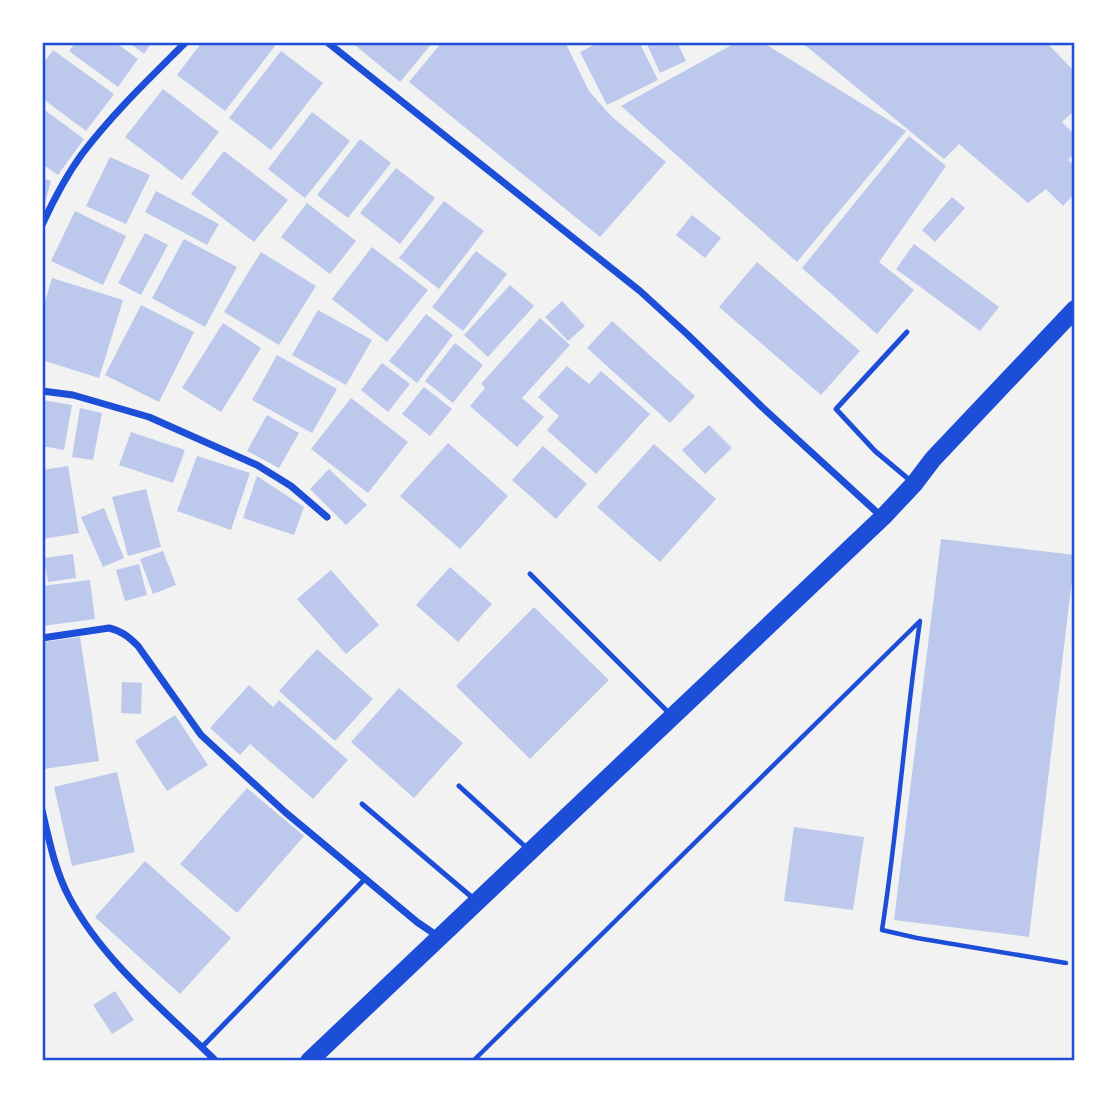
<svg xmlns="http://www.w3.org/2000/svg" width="1117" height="1103" font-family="Poppins,sans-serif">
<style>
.building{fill:#bdc9ec}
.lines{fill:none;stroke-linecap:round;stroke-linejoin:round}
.path{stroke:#1d4ed8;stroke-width:4.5}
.service{stroke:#1d4ed8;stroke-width:5}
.minor{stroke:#1d4ed8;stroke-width:7}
.primary{stroke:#1d4ed8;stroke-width:18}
.neatline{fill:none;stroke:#1d4ed8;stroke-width:2.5}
</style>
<rect width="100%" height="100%" fill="#f2f2f2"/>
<g class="building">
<polygon points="76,42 115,42 138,59 118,87 69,51"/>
<polygon points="128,42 152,42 144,54"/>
<polygon points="202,42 270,42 275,46 225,111 177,75"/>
<polygon points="351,42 433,42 400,82"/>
<polygon points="442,42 565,42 589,91 611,116 666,162 600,237 409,82"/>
<polygon points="600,42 639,42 658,80 607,105 580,52"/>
<polygon points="646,42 677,42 686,61 660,73"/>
<polygon points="737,42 762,42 906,131 797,262 621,106"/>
<polygon points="801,42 1046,42 1075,72 1075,110 1062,122 1075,135 1075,153 1068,160 1075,166 1075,193 1063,206 1046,189 1028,203 959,144 944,159"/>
<polygon points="53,50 114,94 86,131 42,98 42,65"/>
<polygon points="281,51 323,83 271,150 229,118"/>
<polygon points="163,89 219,132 182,180 125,137"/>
<polygon points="42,108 84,139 58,175 42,164"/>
<polygon points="312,112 350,141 305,198 268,169"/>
<polygon points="909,136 946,166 879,262 914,290 877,334 802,268"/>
<polygon points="360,139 391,163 348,218 317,195"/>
<polygon points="224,151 288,200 254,242 191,194"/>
<polygon points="110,157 150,175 126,224 86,206"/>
<polygon points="396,168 435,198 400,244 360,213"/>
<polygon points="42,178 51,181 43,210 42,210"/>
<polygon points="156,191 219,224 207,245 145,212"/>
<polygon points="952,197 965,208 935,242 922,230"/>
<polygon points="444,201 484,231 439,289 399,258"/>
<polygon points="307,203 356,241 330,274 281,237"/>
<polygon points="75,211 126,236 103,285 51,261"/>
<polygon points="692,215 721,238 705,258 676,235"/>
<polygon points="145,233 168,245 141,295 118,283"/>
<polygon points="184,239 237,267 205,327 152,298"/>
<polygon points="914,244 999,307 980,331 896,269"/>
<polygon points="372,247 428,290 387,342 332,299"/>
<polygon points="476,251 507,274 463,331 432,307"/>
<polygon points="261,252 316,286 279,345 224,312"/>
<polygon points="757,262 860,351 821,395 719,307"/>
<polygon points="52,278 123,300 99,378 42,360 42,312"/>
<polygon points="510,285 534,306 488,357 464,335"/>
<polygon points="562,301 585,326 568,341 545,317"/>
<polygon points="141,305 194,332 159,402 105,375"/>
<polygon points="318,310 372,340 346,385 292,355"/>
<polygon points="426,314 453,335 417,383 389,361"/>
<polygon points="540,318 570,345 522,398 544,417 517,447 470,406 485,388 481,384"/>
<polygon points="612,321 695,396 670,423 587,348"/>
<polygon points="223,323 261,348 221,412 182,388"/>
<polygon points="455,343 483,365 453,403 425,381"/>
<polygon points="277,355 337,389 312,433 252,400"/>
<polygon points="382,363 410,384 388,412 361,390"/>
<polygon points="567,366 589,384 601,371 650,414 596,474 547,430 559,416 538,397"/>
<polygon points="424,387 452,409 430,436 402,414"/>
<polygon points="351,398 408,442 368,493 311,449"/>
<polygon points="42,400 72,405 64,450 42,446"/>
<polygon points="80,408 102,413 93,460 72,457"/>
<polygon points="267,415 299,433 279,468 247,451"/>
<polygon points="709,425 732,448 705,474 682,450"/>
<polygon points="131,432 185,450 173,483 119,465"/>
<polygon points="448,443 508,496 460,549 400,496"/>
<polygon points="654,444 716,499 660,562 597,507"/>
<polygon points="543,446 587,484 556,519 512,480"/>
<polygon points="197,456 250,473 231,530 177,511"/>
<polygon points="68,466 79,533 42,539 42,470"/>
<polygon points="329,469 367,505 346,525 310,489"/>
<polygon points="257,476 304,507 294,535 243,518"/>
<polygon points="146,489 161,547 128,556 112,497"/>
<polygon points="104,508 124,558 103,567 81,517"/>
<polygon points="941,539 1075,555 1029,937 894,920"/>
<polygon points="163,551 176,585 153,594 140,559"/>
<polygon points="73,554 76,578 48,582 44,558"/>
<polygon points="139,564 147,595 125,601 116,570"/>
<polygon points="450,567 492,604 458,642 416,605"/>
<polygon points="331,570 379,625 346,654 297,599"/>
<polygon points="90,580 95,619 42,626 42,586"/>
<polygon points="534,607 609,680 530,759 456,686"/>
<polygon points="80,637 99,761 44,769 42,756 42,642"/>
<polygon points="317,649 373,699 335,741 279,691"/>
<polygon points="122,682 142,683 141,714 121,713"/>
<polygon points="249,685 273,707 279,700 348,760 313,799 250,744 240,755 210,728"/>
<polygon points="399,688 463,743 414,798 351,742"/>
<polygon points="175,715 208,765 167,791 135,741"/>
<polygon points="117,772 135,852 72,866 54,787"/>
<polygon points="247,788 304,836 237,913 180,864"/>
<polygon points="794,827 864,837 853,910 784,901"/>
<polygon points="145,861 231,938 180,994 95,917"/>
<polygon points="115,991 134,1020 112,1034 93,1005"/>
</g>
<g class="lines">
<path class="path" d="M473,1061L920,621C905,724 898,827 882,930L917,938L1066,963"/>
<g class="service">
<polyline points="907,332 836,409 875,451 912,482"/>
<polyline points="530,574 670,714"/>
<polyline points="459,786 529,850"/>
<polyline points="362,804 474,899"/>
<polyline points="202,1047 365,879"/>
</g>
<g class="minor">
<polyline points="327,42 640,291 687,334 762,407 882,517"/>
<path d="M42,225C53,201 66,176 82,154C113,113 150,78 186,42"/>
<polyline points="42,391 73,395 149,417 257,465 291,486 327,517"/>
<path d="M42,638L109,628C122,631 129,637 138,646L201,735L285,812L417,922L439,937"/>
<path d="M42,810C49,840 55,870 69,897C103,961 165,1011 216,1061"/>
</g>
<polyline class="primary" points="309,1061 883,517 914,484 933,459 1075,309"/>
</g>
<rect width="1117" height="1103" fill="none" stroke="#ffffff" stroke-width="88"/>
<rect x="44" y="44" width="1029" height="1015" class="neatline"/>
</svg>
